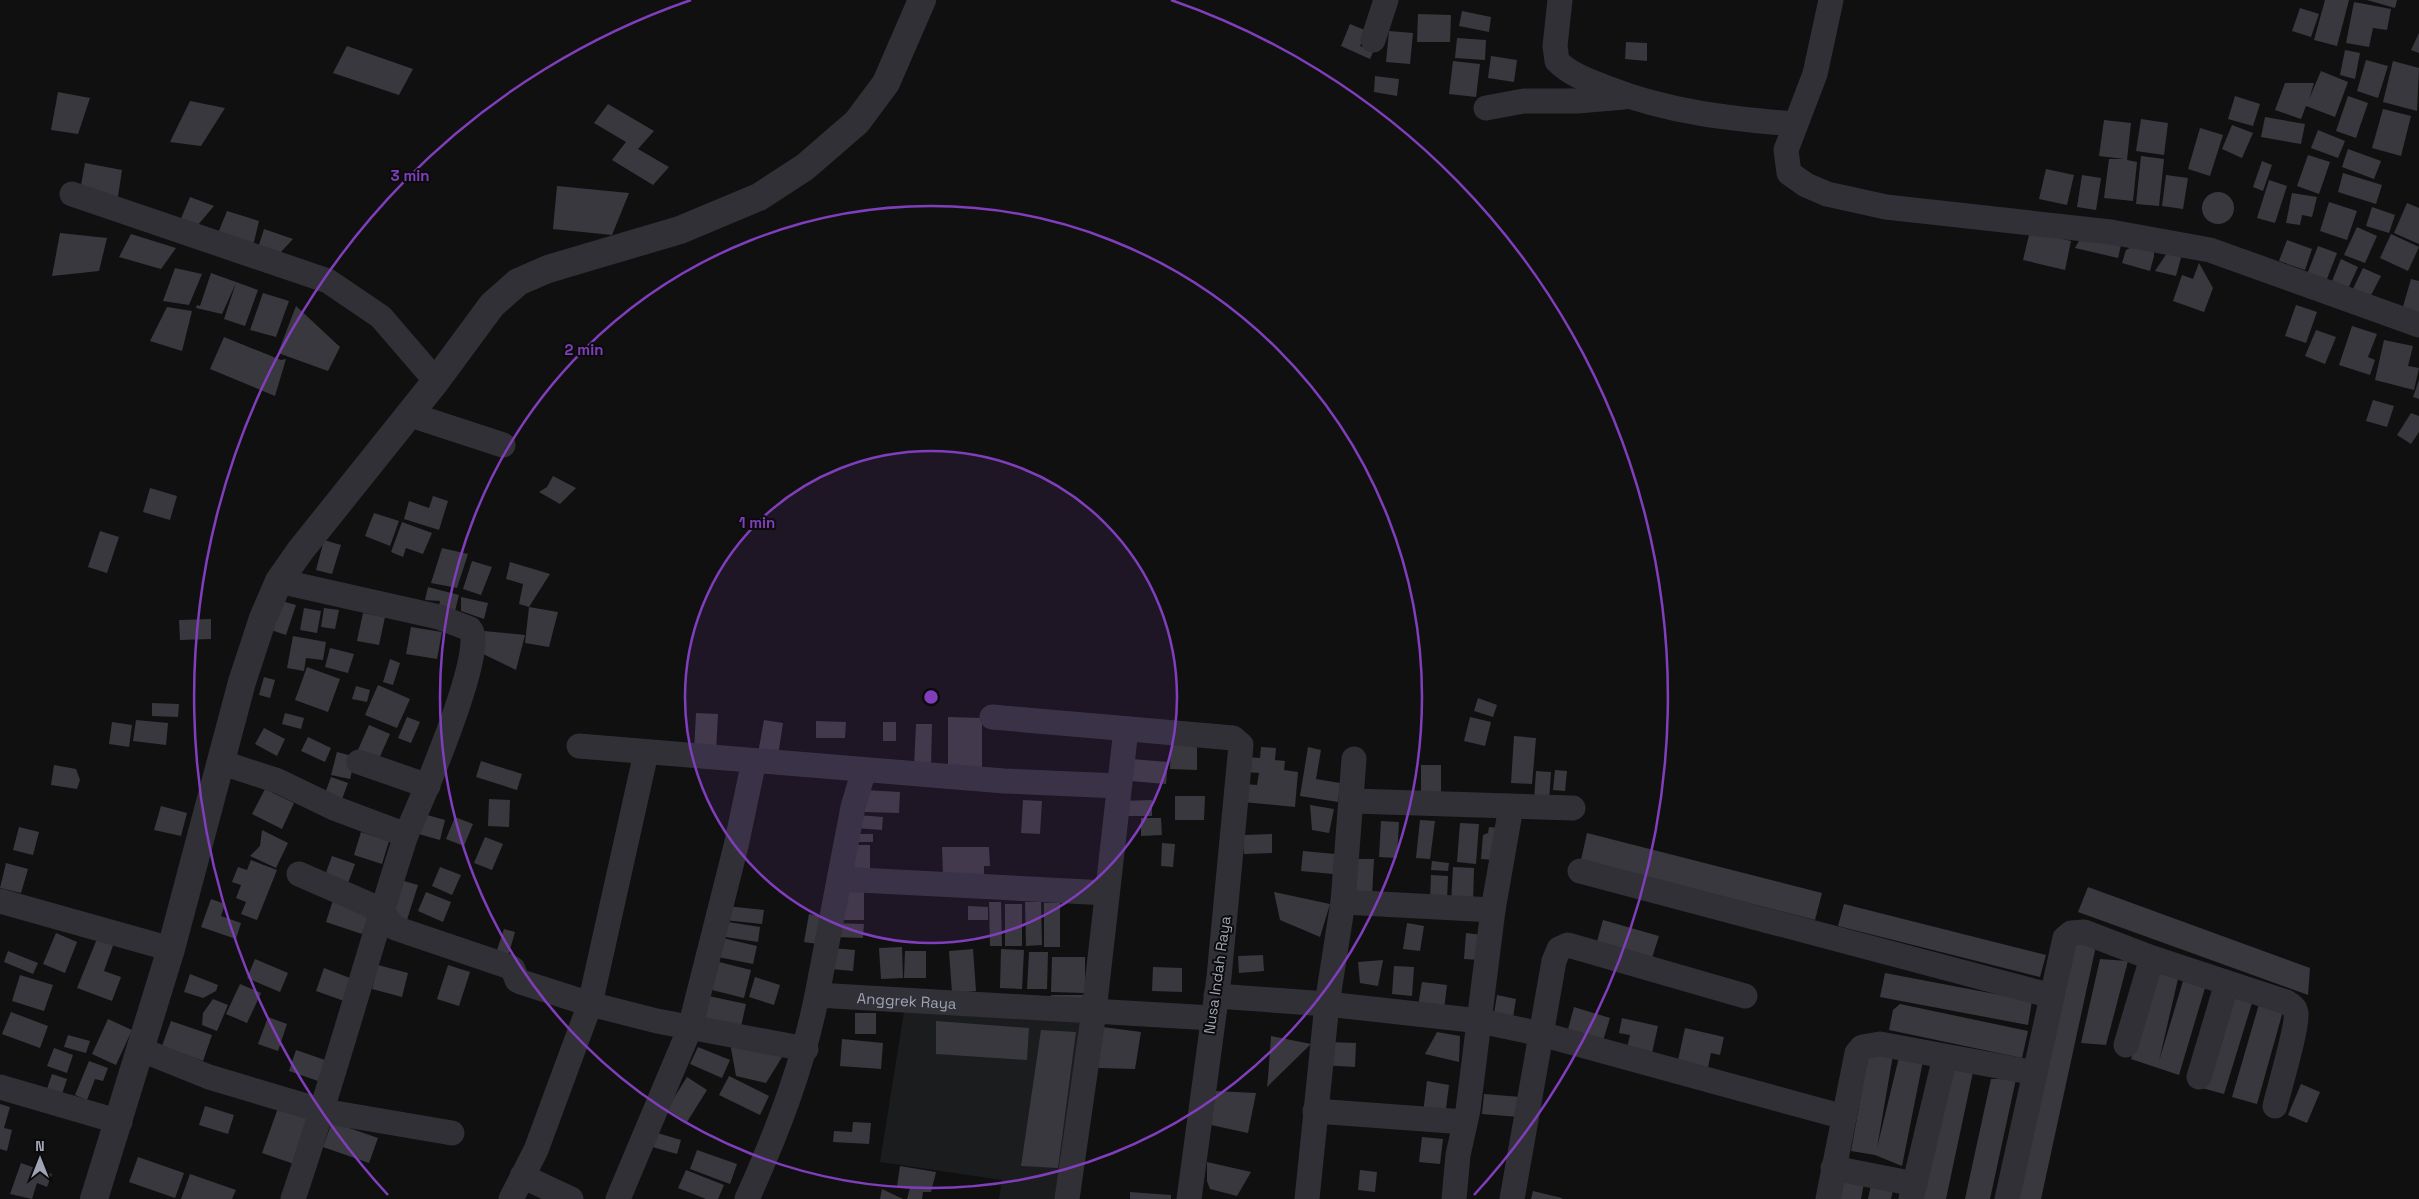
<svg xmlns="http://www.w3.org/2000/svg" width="2419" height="1199" font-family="'Space Grotesk',sans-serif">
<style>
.built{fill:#1b1c1e}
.building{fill:#39383e}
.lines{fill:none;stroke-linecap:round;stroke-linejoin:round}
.minor{stroke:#303036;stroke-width:25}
.tertiary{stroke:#303036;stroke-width:28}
.ring{fill:none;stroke:#803ebd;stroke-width:2.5}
.labels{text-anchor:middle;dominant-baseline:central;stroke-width:4;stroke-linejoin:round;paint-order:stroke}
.street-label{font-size:15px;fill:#9fa3b3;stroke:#0b0b0c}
.centre{fill:#803ebd;stroke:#0b0b0c;stroke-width:2.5}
.ring-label{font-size:15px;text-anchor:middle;font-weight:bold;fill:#803ebd;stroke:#0b0b0c;stroke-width:4;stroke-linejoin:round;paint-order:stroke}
</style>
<rect width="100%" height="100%" fill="#101011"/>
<polygon class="built" points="906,999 1095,1011 1072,1199 999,1199 1002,1180 880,1162"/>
<g class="building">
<polygon points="2325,0 2349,0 2337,46 2314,40"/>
<polygon points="2367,0 2397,0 2395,8"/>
<polygon points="2354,2 2391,9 2387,30 2373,28 2369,47 2346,43"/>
<polygon points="2300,8 2319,14 2311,37 2292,31"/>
<polygon points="1462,11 1491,17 1489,32 1459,26"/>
<polygon points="1418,14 1451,15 1450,42 1417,42"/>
<polygon points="1350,24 1367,31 1360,46 1373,52 1370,59 1341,46"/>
<polygon points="1389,31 1413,33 1410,64 1386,62"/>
<polygon points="2419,33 2419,53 2411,50"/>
<polygon points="1457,38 1486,40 1485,60 1455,58"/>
<polygon points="1626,42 1647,43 1647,61 1625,59"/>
<polygon points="347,46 413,69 399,95 333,73"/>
<polygon points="2345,50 2360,53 2355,79 2340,75"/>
<polygon points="1491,56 1517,60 1514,82 1488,78"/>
<polygon points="2366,60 2388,66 2378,98 2357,91"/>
<polygon points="1453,61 1480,64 1476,97 1449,94"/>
<polygon points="2393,61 2419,68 2417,111 2383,102"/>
<polygon points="2321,71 2348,82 2335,117 2306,106 2301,119 2275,110 2285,83 2314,83 2309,99"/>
<polygon points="1375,76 1399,79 1397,96 1374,92"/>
<polygon points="58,92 90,98 78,134 51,130"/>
<polygon points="2235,96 2260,104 2253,126 2228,119"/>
<polygon points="2348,96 2368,103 2356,138 2336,131"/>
<polygon points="190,101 225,108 201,146 170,142"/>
<polygon points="608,104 654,131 638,149 669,167 653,185 612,160 626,142 594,123"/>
<polygon points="2383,109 2411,116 2401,156 2372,148"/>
<polygon points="2265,117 2305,124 2301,144 2261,137"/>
<polygon points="2141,119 2168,123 2164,155 2136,151"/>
<polygon points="2104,120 2131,123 2127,160 2137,162 2133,201 2104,198 2109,159 2124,159 2099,156"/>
<polygon points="2232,125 2253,133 2242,158 2222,149"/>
<polygon points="2200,128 2223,135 2210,176 2188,169"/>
<polygon points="2318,130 2345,141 2338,158 2311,148"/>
<polygon points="2348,149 2381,161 2374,179 2342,167"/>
<polygon points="2308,155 2330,162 2319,194 2297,186"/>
<polygon points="2141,156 2164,159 2159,206 2136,204"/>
<polygon points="2262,161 2272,165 2263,191 2253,187"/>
<polygon points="85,163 122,170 117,203 80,191"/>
<polygon points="2046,169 2074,175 2067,205 2039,199"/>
<polygon points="2343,173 2382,185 2376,204 2338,192"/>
<polygon points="2082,175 2101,178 2096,210 2077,207"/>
<polygon points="2166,175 2188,178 2183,209 2162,206"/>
<polygon points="2269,180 2287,186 2275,223 2257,218"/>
<polygon points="557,186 629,193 612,235 553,229"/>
<circle cx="2218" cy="208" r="16"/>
<polygon points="2292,193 2317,197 2312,217 2302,215 2300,225 2286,223"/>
<polygon points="190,197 214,206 197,226 180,221"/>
<polygon points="2329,202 2357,211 2347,240 2320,231"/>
<polygon points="2407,203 2419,208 2419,244 2394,233"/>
<polygon points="2372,207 2395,215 2389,233 2366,226"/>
<polygon points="227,211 259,221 251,254 216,238"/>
<polygon points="2357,227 2377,236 2365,263 2344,255"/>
<polygon points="264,229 293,239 280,253 258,248"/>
<polygon points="2030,231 2071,241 2065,270 2023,260"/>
<polygon points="2084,232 2122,241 2118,258 2075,248"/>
<polygon points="60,233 107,238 99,271 52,276"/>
<polygon points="131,234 176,248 161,269 119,257"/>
<polygon points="2391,234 2419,247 2408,271 2380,258"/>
<polygon points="2287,240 2312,249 2305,270 2279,261"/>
<polygon points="2143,241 2154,241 2154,256 2150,271 2122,263 2126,250"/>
<polygon points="2318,246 2337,253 2325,284 2306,277"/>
<polygon points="2171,247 2182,254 2176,276 2155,271"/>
<polygon points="2341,259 2358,267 2346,293 2330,286"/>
<polygon points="2199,263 2213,288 2204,312 2173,301 2182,275 2193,279"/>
<polygon points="175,268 202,274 189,305 163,301"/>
<polygon points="2363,268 2381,276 2368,301 2351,293"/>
<polygon points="211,273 258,290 245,326 224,319 236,283 222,314 196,308 197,305 200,306"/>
<polygon points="2411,279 2419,281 2419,315 2402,310"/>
<polygon points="263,293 289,301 276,337 250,330"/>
<polygon points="2296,305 2317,312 2306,343 2285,336"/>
<polygon points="296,306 340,347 328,371 278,353"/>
<polygon points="167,307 192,311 182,351 150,341"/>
<polygon points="2352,326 2377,334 2368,357 2375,360 2370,375 2339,365"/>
<polygon points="2316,330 2336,337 2325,364 2305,356"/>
<polygon points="224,337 281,360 286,359 275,396 210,369"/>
<polygon points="2384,340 2413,346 2408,366 2419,368 2414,390 2375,380"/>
<polygon points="2419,380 2419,399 2413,397"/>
<polygon points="2373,400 2394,406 2387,427 2366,421"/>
<polygon points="2411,413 2419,416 2419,432 2411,444 2397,435"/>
<polygon points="553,476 576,488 560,504 539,492 547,487"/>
<polygon points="150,488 177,496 170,520 143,512"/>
<polygon points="433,496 448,501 439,530 404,519 409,501 429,508"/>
<polygon points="374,513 399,521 390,546 365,536"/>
<polygon points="402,522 432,533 423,554 406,548 403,557 391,552"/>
<polygon points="100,531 119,537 107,573 88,567"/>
<polygon points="324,540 341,545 332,574 316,570"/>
<polygon points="442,548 468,554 457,588 431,583"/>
<polygon points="472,561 492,567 481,595 463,589"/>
<polygon points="510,562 550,574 529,607 558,612 549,647 525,643 529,607 519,604 523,584 506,579"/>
<polygon points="428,587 459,595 453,619 437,614 440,601 425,600"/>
<polygon points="461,597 488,603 484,619 461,611"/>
<polygon points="282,601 296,605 286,635 271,630"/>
<polygon points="304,608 321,611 317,633 300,630"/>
<polygon points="324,608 339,610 335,629 321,627"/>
<polygon points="363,613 385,617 379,645 357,641"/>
<polygon points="211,619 211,639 180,640 179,620"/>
<polygon points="411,627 442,632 437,659 406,654"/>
<polygon points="484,631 525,635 516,670 479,652"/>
<polygon points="293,636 326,642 323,660 306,658 304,671 287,668"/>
<polygon points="330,648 354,654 348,673 325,667"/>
<polygon points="390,659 400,663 393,685 383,682"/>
<polygon points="307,667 340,679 328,712 295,700"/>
<polygon points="264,677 275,680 270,698 259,695"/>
<polygon points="378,685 410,699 397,728 365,715"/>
<polygon points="356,686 370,690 367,702 352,699"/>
<polygon points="1478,698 1497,705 1493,717 1474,711"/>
<polygon points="152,703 179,704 178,717 152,716"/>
<polygon points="285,713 304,718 301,729 282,724"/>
<polygon points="696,713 718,714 716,753 694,752"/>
<polygon points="407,717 420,722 411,743 398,738"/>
<polygon points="948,717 982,718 982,769 948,769"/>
<polygon points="1470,717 1491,722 1485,746 1464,741"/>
<polygon points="136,720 168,723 166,745 133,741"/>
<polygon points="764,720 783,723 778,756 758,753"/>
<polygon points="816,721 846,722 845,738 816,738"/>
<polygon points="112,722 132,725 129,747 109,744"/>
<rect x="883" y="722" width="13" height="19"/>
<polygon points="916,724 932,724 931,767 914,766"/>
<polygon points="369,725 390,734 378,761 357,752"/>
<polygon points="264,728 285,739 277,756 255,744"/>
<polygon points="1514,736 1536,738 1532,784 1511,783"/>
<polygon points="308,737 331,748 325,762 301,751"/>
<polygon points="1171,738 1197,739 1197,770 1170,769"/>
<polygon points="1261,747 1276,748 1275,760 1285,761 1284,770 1298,772 1295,807 1243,802 1245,784 1257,785 1259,773 1246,772 1247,757 1260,758"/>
<polygon points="1308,747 1321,750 1316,779 1340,783 1338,802 1300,796"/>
<polygon points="337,752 356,757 350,779 331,775"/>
<polygon points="1132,759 1168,762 1166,784 1130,781"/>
<polygon points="481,761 522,774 517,790 476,777"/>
<polygon points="54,765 76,769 80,780 77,789 51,785"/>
<polygon points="1421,765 1441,765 1441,795 1421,796"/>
<polygon points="1555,770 1567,771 1565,791 1553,790"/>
<polygon points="1536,771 1551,772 1549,801 1534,800"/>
<polygon points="331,777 348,783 341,802 324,796"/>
<polygon points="265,789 294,803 282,829 252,814"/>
<polygon points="864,790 900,792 899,813 863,812"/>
<polygon points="1175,796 1205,796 1204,820 1175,820"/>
<polygon points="489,799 510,800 509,827 488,826"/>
<polygon points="1023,800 1042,801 1040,834 1021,833"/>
<polygon points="1152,800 1152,816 1120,816 1120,801"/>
<polygon points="1310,805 1334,809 1329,833 1312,830"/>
<polygon points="161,806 187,813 181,836 154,830"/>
<polygon points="420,813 445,820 440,840 415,833"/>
<polygon points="858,815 883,817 882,830 856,828"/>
<polygon points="455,817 473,824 464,846 446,839"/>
<polygon points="1141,818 1161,818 1162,835 1141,836"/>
<polygon points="1420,820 1435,821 1430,859 1416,858"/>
<polygon points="1381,821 1399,822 1397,858 1379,857"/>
<polygon points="1460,823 1479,824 1476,864 1457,862"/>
<polygon points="19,827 39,832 33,855 13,850"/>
<polygon points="1489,827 1498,828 1495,860 1481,859 1483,835 1488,833"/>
<polygon points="262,830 288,843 276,868 250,856 260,846"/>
<polygon points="361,832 389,841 382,864 354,855"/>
<polygon points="1587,833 1822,893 1815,920 1581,860"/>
<rect x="851" y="834" width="22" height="8"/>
<polygon points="1272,834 1272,853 1244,854 1243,835"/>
<polygon points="485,837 503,844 492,870 474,863"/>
<polygon points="1162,843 1175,844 1173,867 1161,866"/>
<polygon points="847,845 870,845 870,876 846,876"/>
<polygon points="942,847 989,847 990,866 984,866 984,877 943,878"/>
<polygon points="1303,851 1335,854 1333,874 1301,871"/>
<polygon points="332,856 355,864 347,886 324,878"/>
<polygon points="1358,859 1374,859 1372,896 1348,895"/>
<polygon points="251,860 277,870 257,920 241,914 246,902 236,898 241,885 232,882 238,867 247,870"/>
<polygon points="1432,861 1449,863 1448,871 1431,870"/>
<polygon points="6,863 28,869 21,893 0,888"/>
<polygon points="440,867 461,875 452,895 432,886"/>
<polygon points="1453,867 1474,868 1473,904 1451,903"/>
<polygon points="1431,875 1448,876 1447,901 1430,900"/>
<polygon points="397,879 418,885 407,920 386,913"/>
<polygon points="2088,887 2310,968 2308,995 2078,912"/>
<polygon points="426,892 451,902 443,922 418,911"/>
<polygon points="845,892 864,892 864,920 840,920"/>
<polygon points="1274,892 1330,904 1320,937 1280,920"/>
<polygon points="334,897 371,909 362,934 326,922"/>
<polygon points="211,899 225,904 221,916 241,923 236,939 201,927"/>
<polygon points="989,902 1001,902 1002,946 990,946"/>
<polygon points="1025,902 1041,902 1042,945 1026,946"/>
<rect x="1044" y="903" width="16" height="44"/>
<rect x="1005" y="904" width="17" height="42"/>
<polygon points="1844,904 2046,955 2040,977 1838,926"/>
<polygon points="726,906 764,910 762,924 724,920"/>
<polygon points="968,906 988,907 988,920 968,920"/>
<polygon points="809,914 823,917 818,944 804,942"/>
<polygon points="1603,920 1659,936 1651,961 1596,945"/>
<polygon points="722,921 760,927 758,942 719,936"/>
<polygon points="834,923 864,924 863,938 834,937"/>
<polygon points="1407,923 1424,926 1420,951 1403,949"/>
<polygon points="504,929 515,932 507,960 495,956"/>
<polygon points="56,933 77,942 65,973 43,964"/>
<polygon points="1466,933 1482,935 1480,960 1464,959"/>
<polygon points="99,934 115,940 104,971 121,977 112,1001 77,988"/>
<polygon points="718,937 757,946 753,964 713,956"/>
<polygon points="2072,941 2096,946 2041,1199 2015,1199"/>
<polygon points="902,947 903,978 881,979 879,948"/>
<polygon points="832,948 855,950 853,971 831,969"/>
<polygon points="973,949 976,991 952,993 949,951"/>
<polygon points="1001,949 1024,950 1022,989 1000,988"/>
<polygon points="8,951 38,963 33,974 4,962"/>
<polygon points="905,951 926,951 926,978 904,978"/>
<polygon points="1029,952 1048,952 1047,989 1027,989"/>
<polygon points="1263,955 1264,971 1239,973 1238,956"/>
<polygon points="1052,957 1085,957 1085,993 1051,992"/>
<polygon points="255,959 288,973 280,992 247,978"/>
<polygon points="2100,959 2128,961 2106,1045 2081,1043"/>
<polygon points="711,960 751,970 744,998 704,988"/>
<polygon points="1383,960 1378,986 1360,983 1358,962"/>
<polygon points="378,965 408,973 402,997 372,989"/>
<polygon points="448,965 470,972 459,1006 437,999"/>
<polygon points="1394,966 1414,967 1412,996 1392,994"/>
<polygon points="1153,967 1182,968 1182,992 1152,991"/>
<polygon points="324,968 355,980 347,1002 316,991"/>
<polygon points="1885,973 2032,1001 2028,1025 1880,997"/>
<polygon points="2158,973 2178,979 2159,1061 2183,981 2205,988 2179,1075 2131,1059"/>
<polygon points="190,974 218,985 216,991 203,998 184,992"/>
<polygon points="20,975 53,985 44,1011 12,1001"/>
<polygon points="755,977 780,985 774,1005 749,997"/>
<polygon points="1422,982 1447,985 1444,1009 1418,1006"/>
<polygon points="240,984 261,993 247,1023 226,1014"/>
<polygon points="704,995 746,1004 740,1031 698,1022"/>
<polygon points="1051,995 1083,995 1082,1006 1050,1005"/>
<polygon points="1497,995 1516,999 1512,1023 1493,1020"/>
<polygon points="2230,997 2252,1003 2224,1094 2202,1088"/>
<polygon points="213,999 228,1005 217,1031 202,1025 203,1013"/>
<polygon points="1900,1004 2028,1031 2022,1058 1889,1030 1893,1010"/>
<polygon points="2259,1004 2283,1011 2257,1104 2232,1097"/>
<polygon points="1574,1007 1610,1018 1602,1044 1567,1033"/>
<polygon points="11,1012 48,1026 40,1048 2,1034"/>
<rect x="855" y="1013" width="21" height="21"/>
<polygon points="268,1017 287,1024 278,1051 258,1044"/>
<polygon points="1622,1018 1658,1026 1652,1053 1627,1048 1630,1035 1619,1033"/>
<polygon points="108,1019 132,1030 116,1065 92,1054"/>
<polygon points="171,1021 212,1035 203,1061 162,1046"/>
<polygon points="936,1021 1029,1028 1027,1060 936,1054"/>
<polygon points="1103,1027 1141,1032 1135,1069 1098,1068"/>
<polygon points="1685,1028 1724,1037 1720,1055 1711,1053 1707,1072 1677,1065"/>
<polygon points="1041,1030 1076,1032 1058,1168 1021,1166"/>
<polygon points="1437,1032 1460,1036 1459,1062 1425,1054"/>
<polygon points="68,1035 90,1041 86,1053 64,1047"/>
<polygon points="1271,1036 1311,1044 1267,1087 1268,1078"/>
<polygon points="842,1039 883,1043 881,1069 840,1066"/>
<polygon points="1329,1042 1356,1043 1355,1067 1320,1065"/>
<polygon points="730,1043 784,1054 766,1083 736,1076"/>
<polygon points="698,1047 730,1060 722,1078 690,1064"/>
<polygon points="54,1048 73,1055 67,1073 47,1066"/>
<polygon points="296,1050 328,1061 321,1082 289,1071"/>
<polygon points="1869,1051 1893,1055 1877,1148 1899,1057 1923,1061 1902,1166 1875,1155 1851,1151"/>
<polygon points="89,1061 108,1068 103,1081 95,1079 87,1100 75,1095"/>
<polygon points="1949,1067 1973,1072 1946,1199 1921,1199"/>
<polygon points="52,1074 67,1079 62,1094 47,1089"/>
<polygon points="729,1076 769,1096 760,1115 719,1095"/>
<polygon points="687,1077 707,1090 687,1122 667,1109"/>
<polygon points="1991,1079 2016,1079 1990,1199 1965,1199"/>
<polygon points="1427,1081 1449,1085 1445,1116 1423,1113"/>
<polygon points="2301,1084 2320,1092 2307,1123 2288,1115"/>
<polygon points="1216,1091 1256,1093 1248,1133 1211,1125"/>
<polygon points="1484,1094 1521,1097 1519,1117 1482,1114"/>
<polygon points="0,1104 10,1107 4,1128 12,1130 7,1151 0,1149"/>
<polygon points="205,1106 234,1115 228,1134 199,1125"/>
<polygon points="278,1108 309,1118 294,1164 262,1153"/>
<polygon points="332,1122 378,1138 369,1163 323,1147"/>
<polygon points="853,1122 871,1123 869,1144 833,1142 834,1131 852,1132"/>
<polygon points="654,1132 681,1140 677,1154 649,1146"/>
<polygon points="1422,1137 1443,1139 1440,1164 1419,1162"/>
<polygon points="697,1150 737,1164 730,1184 690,1169"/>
<polygon points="138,1157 184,1173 175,1198 129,1182"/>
<polygon points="1207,1162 1251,1172 1237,1196 1210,1189 1207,1181"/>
<polygon points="21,1163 52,1174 47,1187 37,1183 32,1199 10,1194"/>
<polygon points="900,1166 936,1172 931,1192 923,1192 922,1199 907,1199 910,1188 897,1186"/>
<polygon points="686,1170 724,1185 718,1199 706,1199 678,1188"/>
<polygon points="1360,1170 1377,1172 1375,1192 1358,1190"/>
<polygon points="190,1174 236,1190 232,1199 181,1199"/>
<polygon points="1843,1179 1864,1183 1861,1199 1839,1199"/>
<polygon points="1871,1185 1893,1190 1891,1199 1868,1199"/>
<polygon points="882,1189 903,1199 880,1199"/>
<polygon points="1533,1191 1562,1198 1562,1199 1531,1199"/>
<polygon points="1130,1192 1171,1195 1171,1199 1130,1199"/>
</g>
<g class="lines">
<g class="minor">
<path d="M1560,0L1555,46L1557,61C1571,75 1589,81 1607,88C1667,112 1731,119 1795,124"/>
<polyline points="1831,0 1815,74 1786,150 1789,173 1806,185 1827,194 1886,207 2111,232 2210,250 2419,325"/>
<polyline points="1373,40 1386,0"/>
<polyline points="1486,108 1524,101 1577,101 1624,97"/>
<polyline points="72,194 328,281 381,317 436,381"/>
<polyline points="408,414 503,445"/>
<polyline points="992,717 1233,738 1241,745 1219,977 1189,1199"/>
<polyline points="579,746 1004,781 1119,786"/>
<path d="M220,762L278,781L334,808L406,835C419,806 488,649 470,629L439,617L279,581"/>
<polyline points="359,762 428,786"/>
<polyline points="1353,801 1573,808"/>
<polyline points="1580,871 2052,996"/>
<polyline points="299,874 368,904 381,912 395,928 510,967 513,969 517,980 521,982 590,1004 657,1021 806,1049"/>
<polyline points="840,879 1107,893"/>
<polyline points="0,901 171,949"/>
<polyline points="1343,902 1493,910"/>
<polyline points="817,995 853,807 864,770"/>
<polyline points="1216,996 1327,1004 1480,1021 1541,1034 1844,1117"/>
<polyline points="2126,1045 2152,958"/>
<polyline points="142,1050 209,1077 323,1111 452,1133"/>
<polyline points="2199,1077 2227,983"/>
<polyline points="0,1087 120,1122"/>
<polyline points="1315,1111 1465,1122"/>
<polyline points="1833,1168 1915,1184"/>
<polyline points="522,1176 571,1199"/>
<path d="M293,1199C334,1078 367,956 406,835"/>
<polyline points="511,1199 536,1150 590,1004 646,753"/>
<polyline points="618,1199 690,1028 736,846 754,761"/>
<path id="s1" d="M747,1199C777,1133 803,1066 817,995L1212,1018"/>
<polyline points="1067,1199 1094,1011 1126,729"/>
<polyline points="1307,1199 1327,1004 1343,902 1354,759"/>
<polyline points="1454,1199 1458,1155 1468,1110 1493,910 1511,807"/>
<polyline points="1512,1199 1554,961 1559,949 1568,945 1745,996"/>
<polyline points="1828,1199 1857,1053 1862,1047 1880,1044 2035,1073"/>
<polyline points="1911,1199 1945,1057"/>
<path d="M2007,1199L2065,938L2071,933L2084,932L2152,958L2286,1002C2291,1005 2295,1007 2296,1013C2298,1026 2279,1089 2275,1106"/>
</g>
<polyline class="tertiary" points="94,1199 171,949 242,682 263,618 279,581 300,551 436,381 492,305 518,282 548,269 680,230 759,197 805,167 857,122 886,83 922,0"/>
</g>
<circle cx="931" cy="697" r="246" fill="#803ebd" fill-opacity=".12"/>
<g class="ring">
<circle cx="931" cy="697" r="246"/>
<circle cx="931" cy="697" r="491"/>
<path d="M388 1195A737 737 0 0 1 691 0M1171 0A737 737 0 0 1 1474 1195"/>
</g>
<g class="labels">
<g class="street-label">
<text transform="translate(1217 975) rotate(-82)">Nusa Indah Raya</text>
<text stroke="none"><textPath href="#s1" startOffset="306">Anggrek Raya</textPath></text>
</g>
</g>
<circle cx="931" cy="697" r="8" class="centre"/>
<g class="ring-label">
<text x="410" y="181">3 min</text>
<text x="584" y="355">2 min</text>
<text x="757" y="528">1 min</text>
</g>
<g transform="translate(40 1159)" stroke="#0b0b0c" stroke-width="4" paint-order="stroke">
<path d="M0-4L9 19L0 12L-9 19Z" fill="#9fa3b3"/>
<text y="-8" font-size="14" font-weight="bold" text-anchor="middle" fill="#9fa3b3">N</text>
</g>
</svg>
